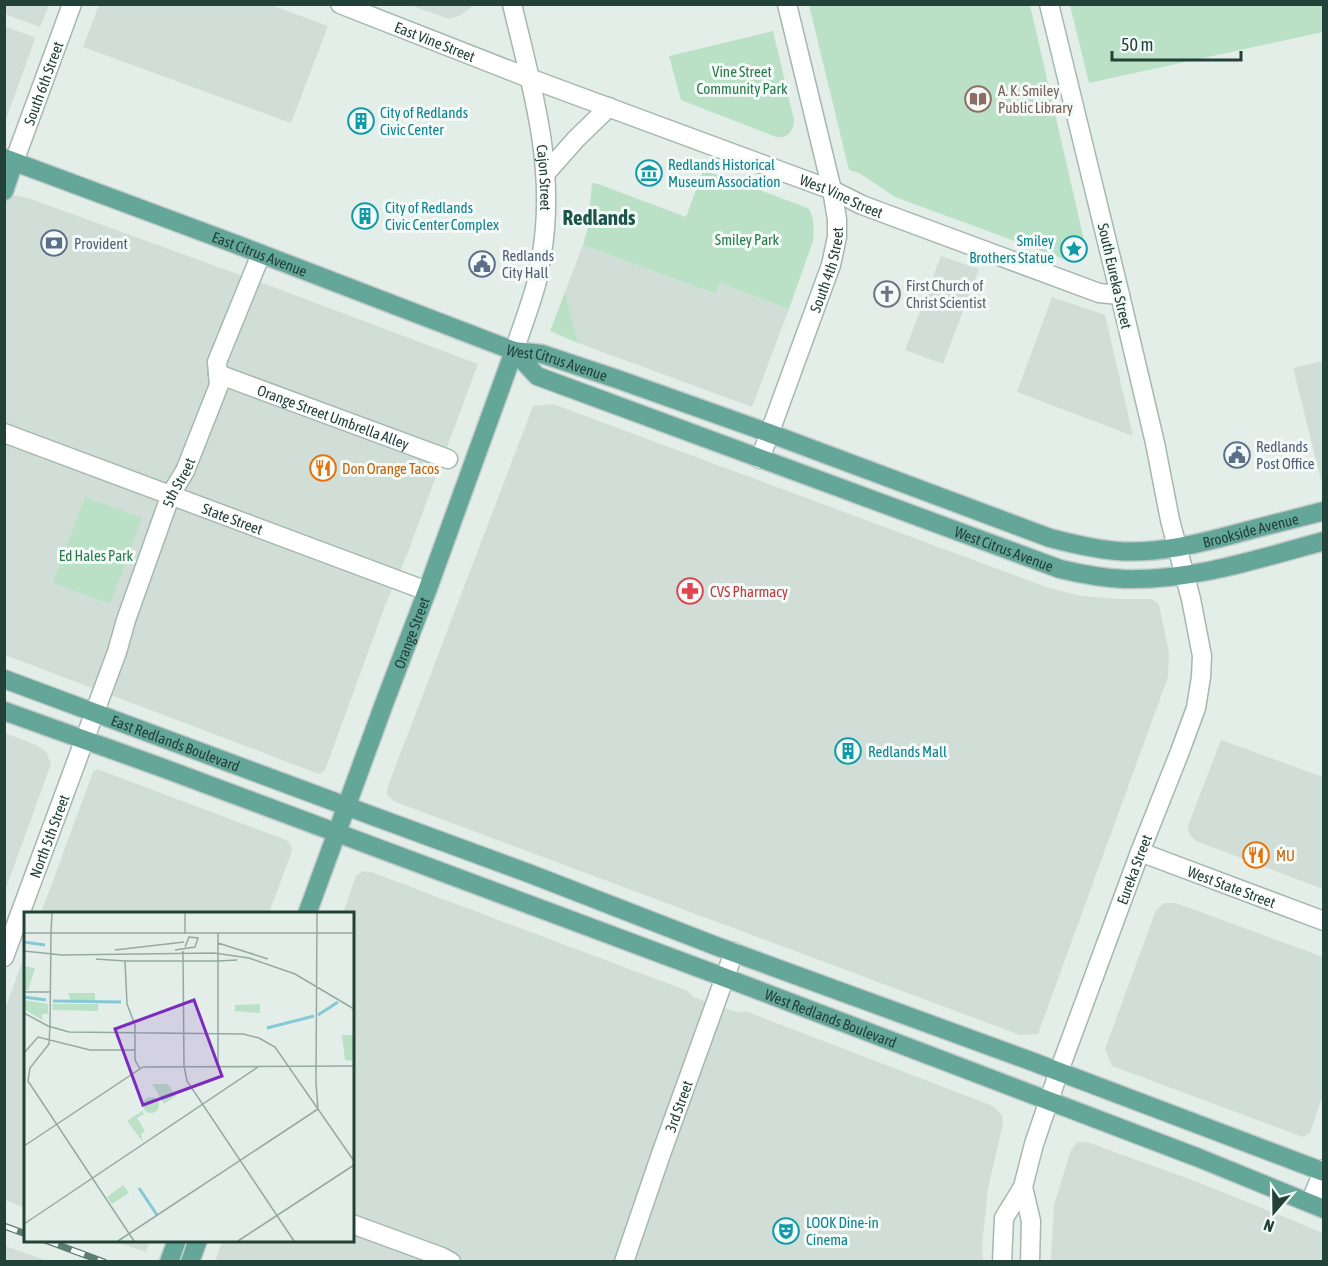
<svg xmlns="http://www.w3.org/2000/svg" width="1328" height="1266" font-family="'Asap Condensed',sans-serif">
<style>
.built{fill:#d1ded8}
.green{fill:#bae0c6}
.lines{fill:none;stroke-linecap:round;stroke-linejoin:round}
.minor-casing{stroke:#a5b7b1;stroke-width:21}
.major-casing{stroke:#c1cac8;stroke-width:21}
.minor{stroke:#fff;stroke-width:18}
.major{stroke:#64a698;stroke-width:18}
.rail-casing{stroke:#5c7c74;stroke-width:7}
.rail{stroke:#f4faf7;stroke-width:4.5;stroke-dasharray:14;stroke-linecap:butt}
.labels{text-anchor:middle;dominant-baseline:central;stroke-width:6;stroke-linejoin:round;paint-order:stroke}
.street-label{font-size:15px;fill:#214139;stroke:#f4faf7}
.park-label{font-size:15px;fill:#287b4b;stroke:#f4faf7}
.education-label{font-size:15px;fill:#785e54;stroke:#f4faf7;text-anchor:start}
.culture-label{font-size:15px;fill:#0d838f;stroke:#f4faf7;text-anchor:start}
.service-label{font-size:15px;fill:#4e5e75;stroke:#f4faf7;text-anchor:start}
.worship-label{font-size:15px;fill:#5b616d;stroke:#f4faf7;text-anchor:start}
.food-label{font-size:15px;fill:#c56008;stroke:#f4faf7;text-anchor:start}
.health-label{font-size:15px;fill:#be3a42;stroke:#f4faf7;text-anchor:start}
.district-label{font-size:21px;font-weight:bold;fill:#1b5448;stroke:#f4faf7}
.inset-river{fill:none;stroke:#87c8d6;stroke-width:3}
.inset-road{fill:none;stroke:#95a9a3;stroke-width:1.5}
.view{fill:#7b2cbf;fill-opacity:0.15;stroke:#7b2cbf;stroke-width:3}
.inset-edge{fill:none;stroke:#214139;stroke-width:3}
</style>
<rect width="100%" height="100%" fill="#e3eee9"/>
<g class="built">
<polygon points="4,5 5,4 49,5 40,27 5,14"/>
<polygon points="99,5 271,5 328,26 291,123 83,47"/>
<polygon points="410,5 474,5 459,16 449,19"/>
<polygon points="4,26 34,37 35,39 5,122"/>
<polygon points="4,193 28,198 268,285 478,364 408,552 385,606 325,770 319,774 5,655"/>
<polygon points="583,245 714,294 719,283 789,309 752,407 578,343 565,292"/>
<polygon points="941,256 979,269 943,364 905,350"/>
<polygon points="1052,297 1105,315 1133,436 1017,392"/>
<polygon points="1323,361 1324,484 1322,484 1293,368"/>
<polygon points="553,404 1049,588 1081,596 1118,599 1152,599 1159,605 1169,653 1168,677 1038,1034 1020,1035 393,801 387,794 388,786 533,406"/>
<polygon points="5,733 36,745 46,752 51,764 5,891"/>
<polygon points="1221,740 1323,777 1323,889 1196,841 1189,834 1188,826"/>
<polygon points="97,769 286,840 291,845 292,851 269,913 41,913 93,772"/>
<polygon points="363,871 371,872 688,991 693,997 739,1013 745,1011 993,1106 1002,1115 1003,1124 988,1188 982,1245 983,1261 215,1262 222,1241 352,1240 352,914 343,913 356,876"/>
<polygon points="1164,903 1176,903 1323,957 1323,1095 1310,1133 1303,1137 1112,1066 1105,1049 1156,910"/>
<polygon points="25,954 26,1208 25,1208 5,1200 4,1012"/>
<polygon points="1078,1142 1087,1142 1203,1184 1323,1233 1323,1261 1051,1261 1054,1205 1071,1150"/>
<polygon points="113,1241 150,1240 150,1241 146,1252"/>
<polygon points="4,1246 5,1246 48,1261 5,1261"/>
</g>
<g class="green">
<path d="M809,5H1030L1085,244C1084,254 1079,259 1069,261L895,197L859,173L849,170Z"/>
<polygon points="1070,5 1323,5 1323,32 1089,83"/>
<path d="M773,31L794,120C794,131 787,139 776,137L681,100L669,56Z"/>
<path d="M703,171L722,176L808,208C815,217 814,230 813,241L789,309L719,283L715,294L583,245L588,227L592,183L598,184L686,217Z"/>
<polygon points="565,292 578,343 550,331"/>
<polygon points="85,497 142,518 110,604 53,583"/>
</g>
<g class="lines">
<g class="minor-casing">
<g id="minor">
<path id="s1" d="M340,4L529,78L832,190L862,205L878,211L1099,293L1120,295"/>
<path id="s2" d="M512,4C532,88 556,166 542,253C540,262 539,272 537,281C531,304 522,327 514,351"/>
<path id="s3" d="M14,162L72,4"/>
<polyline points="546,173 576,139 609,107"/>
<path id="s4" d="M218,374L448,459"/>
<path id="s5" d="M4,433L427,591"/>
<path id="s6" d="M760,459L831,265L837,237V219L832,190L787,4"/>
<path id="s7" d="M1140,852L1324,921"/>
<path id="s8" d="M4,957L117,652L126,620L171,494L185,471L219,385L217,362L261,254"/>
<polyline points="1023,1187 1031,1221 1030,1262"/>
<polyline points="1310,1203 1324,1169"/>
<polyline points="352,1224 442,1257 451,1262"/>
<path id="s9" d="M624,1262L661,1154L734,952"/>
<path id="s10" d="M1002,1262L1004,1218L1023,1187L1034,1144L1059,1071L1140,852L1179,754L1196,708L1201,677L1202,656L1191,599L1170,520L1155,443L1120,295L1049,4"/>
</g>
</g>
<g class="major-casing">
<g id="major">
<path id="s11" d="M4,158L238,245L514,351L542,354L617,379L769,433L1050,538C1073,544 1094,549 1117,551C1157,554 1197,544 1235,534C1264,526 1294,519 1324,511"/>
<polyline points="4,191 14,162"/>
<path id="s12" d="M514,351L537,376L1060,569C1081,574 1102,578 1124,579C1192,581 1258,559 1324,541"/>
<path id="s13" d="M4,679L381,819L528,873L716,946L1028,1060L1324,1172"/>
<path id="s14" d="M4,711L163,768L742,984L1199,1158L1324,1209"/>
<path id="s15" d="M307,914L384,704L427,591L514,351"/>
<polyline points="169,1262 177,1240"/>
<polyline points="190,1262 198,1240"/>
</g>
</g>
<use href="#minor" class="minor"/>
<use href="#major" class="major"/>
<g class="rail-casing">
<g id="rail">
<polyline points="4,1226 26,1234"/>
<polyline points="45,1240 104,1262"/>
</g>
</g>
<use href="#rail" class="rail"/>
</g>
<defs>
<g id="library-ring" transform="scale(1.35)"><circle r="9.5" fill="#f4faf7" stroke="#8d6e63" stroke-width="1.5"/><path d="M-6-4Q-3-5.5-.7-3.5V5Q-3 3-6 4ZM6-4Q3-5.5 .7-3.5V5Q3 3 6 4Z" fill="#8d6e63"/></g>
<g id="building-ring" transform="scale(1.35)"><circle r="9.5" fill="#f4faf7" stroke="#0f9aa8" stroke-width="1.5"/><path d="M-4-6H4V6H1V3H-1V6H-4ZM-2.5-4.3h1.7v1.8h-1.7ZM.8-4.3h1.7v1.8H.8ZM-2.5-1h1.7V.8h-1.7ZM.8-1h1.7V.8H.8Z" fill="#0f9aa8"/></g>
<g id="museum-ring" transform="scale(1.35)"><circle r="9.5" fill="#f4faf7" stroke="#0f9aa8" stroke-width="1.5"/><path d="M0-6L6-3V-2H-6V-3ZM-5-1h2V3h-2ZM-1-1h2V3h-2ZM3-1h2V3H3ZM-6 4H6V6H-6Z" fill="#0f9aa8"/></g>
<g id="bank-ring" transform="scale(1.35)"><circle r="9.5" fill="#f4faf7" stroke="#5c6f8a" stroke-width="1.5"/><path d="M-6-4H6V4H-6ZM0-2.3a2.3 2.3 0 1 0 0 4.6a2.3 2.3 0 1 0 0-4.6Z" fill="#5c6f8a"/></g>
<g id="sight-ring" transform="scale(1.35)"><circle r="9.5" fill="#f4faf7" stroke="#0f9aa8" stroke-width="1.5"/><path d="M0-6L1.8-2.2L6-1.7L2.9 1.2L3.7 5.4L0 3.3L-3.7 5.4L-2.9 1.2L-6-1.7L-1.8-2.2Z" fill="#0f9aa8"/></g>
<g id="civic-ring" transform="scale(1.35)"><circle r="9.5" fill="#f4faf7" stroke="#5c6f8a" stroke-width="1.5"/><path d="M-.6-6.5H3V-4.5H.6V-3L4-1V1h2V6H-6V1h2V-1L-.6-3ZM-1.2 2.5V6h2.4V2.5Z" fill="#5c6f8a"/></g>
<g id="church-ring" transform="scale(1.35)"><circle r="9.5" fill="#f4faf7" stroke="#6b7280" stroke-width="1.5"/><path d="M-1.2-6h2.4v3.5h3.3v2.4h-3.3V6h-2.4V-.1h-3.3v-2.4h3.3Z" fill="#6b7280"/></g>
<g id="restaurant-ring" transform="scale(1.35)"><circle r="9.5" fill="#f4faf7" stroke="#e8710a" stroke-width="1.5"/><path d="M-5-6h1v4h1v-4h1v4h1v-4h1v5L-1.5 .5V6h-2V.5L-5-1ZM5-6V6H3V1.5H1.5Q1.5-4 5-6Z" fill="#e8710a"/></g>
<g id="pharmacy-ring" transform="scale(1.35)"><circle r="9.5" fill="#f4faf7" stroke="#e0444e" stroke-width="1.5"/><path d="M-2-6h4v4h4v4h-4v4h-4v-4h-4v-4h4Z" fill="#e0444e"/></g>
<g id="theatre-ring" transform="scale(1.35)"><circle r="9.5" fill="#f4faf7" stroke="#0f9aa8" stroke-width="1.5"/><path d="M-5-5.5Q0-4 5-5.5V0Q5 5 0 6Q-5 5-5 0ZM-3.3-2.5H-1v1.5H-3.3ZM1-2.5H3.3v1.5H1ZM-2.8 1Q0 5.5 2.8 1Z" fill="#0f9aa8"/></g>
</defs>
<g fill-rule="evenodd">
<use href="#library-ring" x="978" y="99"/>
<use href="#building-ring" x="361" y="121"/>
<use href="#museum-ring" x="649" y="173"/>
<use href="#building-ring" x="365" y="216"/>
<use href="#bank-ring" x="54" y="243"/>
<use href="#sight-ring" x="1074" y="249"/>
<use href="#civic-ring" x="482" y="264"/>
<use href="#church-ring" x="887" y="294"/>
<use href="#civic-ring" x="1237" y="455"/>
<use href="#restaurant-ring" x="323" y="468"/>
<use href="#pharmacy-ring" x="690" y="591"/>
<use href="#building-ring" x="848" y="751"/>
<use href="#restaurant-ring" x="1256" y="855"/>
<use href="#theatre-ring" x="786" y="1231"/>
</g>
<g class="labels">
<g class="street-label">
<text stroke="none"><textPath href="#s1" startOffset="102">East Vine Street</textPath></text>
<text stroke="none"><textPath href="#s3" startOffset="84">South 6th Street</textPath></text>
<text stroke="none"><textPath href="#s2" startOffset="177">Cajon Street</textPath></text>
<text stroke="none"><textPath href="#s1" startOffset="537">West Vine Street</textPath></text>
<text stroke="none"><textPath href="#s11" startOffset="273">East Citrus Avenue</textPath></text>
<text stroke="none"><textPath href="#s6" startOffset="201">South 4th Street</textPath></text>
<text transform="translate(1115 276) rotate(77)">South Eureka Street</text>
<text stroke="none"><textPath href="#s11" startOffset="590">West Citrus Avenue</textPath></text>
<text stroke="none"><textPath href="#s4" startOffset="123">Orange Street Umbrella Alley</textPath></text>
<text stroke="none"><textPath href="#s8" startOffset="506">5th Street</textPath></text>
<text stroke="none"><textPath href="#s5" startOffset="244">State Street</textPath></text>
<text stroke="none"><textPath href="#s11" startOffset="1318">Brookside Avenue</textPath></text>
<text stroke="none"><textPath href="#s12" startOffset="532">West Citrus Avenue</textPath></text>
<text stroke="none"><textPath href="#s15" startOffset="300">Orange Street</textPath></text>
<text stroke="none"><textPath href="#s13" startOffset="183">East Redlands Boulevard</textPath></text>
<text stroke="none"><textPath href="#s8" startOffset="129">North 5th Street</textPath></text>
<text stroke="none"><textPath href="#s10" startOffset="417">Eureka Street</textPath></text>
<text stroke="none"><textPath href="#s7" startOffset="98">West State Street</textPath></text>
<text stroke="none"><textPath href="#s14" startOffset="882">West Redlands Boulevard</textPath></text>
<text stroke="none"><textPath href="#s9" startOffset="165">3rd Street</textPath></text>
</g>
<g class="park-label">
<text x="742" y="71">Vine Street<tspan x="742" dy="17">Community Park</tspan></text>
<text x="747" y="239">Smiley Park</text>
<text x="96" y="555">Ed Hales Park</text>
</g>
<g class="education-label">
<text x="998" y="90">A. K. Smiley<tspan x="998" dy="17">Public Library</tspan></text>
</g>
<g class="culture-label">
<text x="380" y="112">City of Redlands<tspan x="380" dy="17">Civic Center</tspan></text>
<text x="668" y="164">Redlands Historical<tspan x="668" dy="17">Museum Association</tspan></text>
<text x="385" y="207">City of Redlands<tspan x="385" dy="17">Civic Center Complex</tspan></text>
<text x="1054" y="240" text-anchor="end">Smiley<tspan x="1054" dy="17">Brothers Statue</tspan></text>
<text x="868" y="751">Redlands Mall</text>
<text x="806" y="1222">LOOK Dine-in<tspan x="806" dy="17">Cinema</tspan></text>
</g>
<g class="service-label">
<text x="74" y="243">Provident</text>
<text x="502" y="255">Redlands<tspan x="502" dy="17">City Hall</tspan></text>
<text x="1256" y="446">Redlands<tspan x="1256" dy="17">Post Office</tspan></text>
</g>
<g class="worship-label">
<text x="906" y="285">First Church of<tspan x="906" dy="17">Christ Scientist</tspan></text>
</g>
<g class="food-label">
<text x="342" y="468">Don Orange Tacos</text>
<text x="1276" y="855">ḾU</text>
</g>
<g class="health-label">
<text x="710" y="591">CVS Pharmacy</text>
</g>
<g class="district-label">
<text x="599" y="217">Redlands</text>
</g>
</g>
<g transform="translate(24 912)">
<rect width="330" height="330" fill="#e3eee9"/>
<path d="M0,54L11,56L4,78H0ZM44,81H71V89H47ZM0,88L24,92V102H18V108L0,97ZM28,92H74V99L29,98ZM236,92V101L211,99V93ZM318,123H330V149L321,148ZM144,172L152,184L140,192L128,172ZM119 193a8 8 0 1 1 16 0a8 8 0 1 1-16 0ZM118,199L120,202L113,206L121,219L117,222L119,230L103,209ZM99,273L105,281L88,292L83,285Z" fill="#bae0c6"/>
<path class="inset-river" d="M0,30L21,33M0,85L22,88M29,89L97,90M294,103L314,90M243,116L290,104M115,276L133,303"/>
<path class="inset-road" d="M28,1L27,21H161M161,1V22M0,21H27L26,113M161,21H194V155M194,21H330M194,31L244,47M91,38L160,30M151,38L171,35L174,26L165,25L161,35M0,39L38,43L190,41L225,46L271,62L330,97M159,39L160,154M72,47L101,49M101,49L103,92L111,113V148L116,157M101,49H194M194,49L213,48M0,80H26M0,101L24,114L45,120L219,122L235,126L251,135L330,249M26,113L25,132L6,156L4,169L110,329M0,141L14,125L66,138H111M160,154L163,169L270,329M292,172L293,1M0,234L119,155L330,154M0,312L234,155M94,329L294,197L292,171M214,329L330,253"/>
<path class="view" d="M170,88L198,164L119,193L91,117Z"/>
<rect width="330" height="330" class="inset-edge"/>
</g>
<rect width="1328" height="1266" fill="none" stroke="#214139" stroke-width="12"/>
<g transform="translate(1274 1212) rotate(200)" stroke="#f4faf7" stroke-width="4.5" paint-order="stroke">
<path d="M0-4.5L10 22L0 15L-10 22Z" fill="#214139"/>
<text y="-9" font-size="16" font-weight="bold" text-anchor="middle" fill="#214139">N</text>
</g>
<path d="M1112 51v9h129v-9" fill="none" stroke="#214139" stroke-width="3"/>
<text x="1121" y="51" font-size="18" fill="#214139" stroke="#f4faf7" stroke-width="4.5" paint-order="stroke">50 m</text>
</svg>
